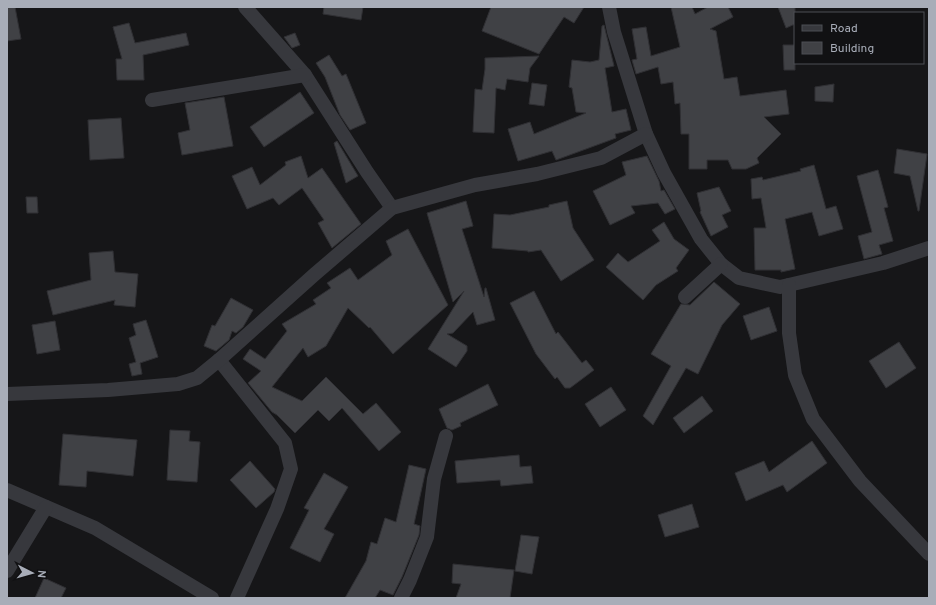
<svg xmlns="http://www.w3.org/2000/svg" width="936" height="605" font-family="Overpass,sans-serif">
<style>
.building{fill:#404145;stroke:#303034}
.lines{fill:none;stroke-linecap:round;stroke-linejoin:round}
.minor{stroke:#37383d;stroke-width:14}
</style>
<rect width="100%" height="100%" fill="#161618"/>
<g class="building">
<polygon points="7,7 15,7 21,39 7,41"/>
<polygon points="324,7 363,7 361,20 323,14"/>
<polygon points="491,7 584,7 574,23 564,17 539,54 482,31"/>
<polygon points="671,7 692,7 695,14 708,7 728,7 733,17 710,29 716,31 724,79 737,77 740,96 786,90 789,114 764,117 781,134 757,158 759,163 746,169 732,169 728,160 707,160 707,169 689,169 689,134 681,134 680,103 675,104 673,82 661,84 658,67 636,74 632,60 637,59 632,29 646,27 651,56 680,47"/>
<polygon points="778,7 795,7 795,24 786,28"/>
<polygon points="129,23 135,43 186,33 189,45 143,55 144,80 117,80 116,59 122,59 113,27"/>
<polygon points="604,25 614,66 605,68 612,112 626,109 631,130 615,134 616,138 556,160 552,151 518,161 508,129 530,122 534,134 586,113 576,112 572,88 569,87 572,60 590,62 599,60 602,26"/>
<polygon points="295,33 300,45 292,48 284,37"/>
<polygon points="783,45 795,45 795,70 784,70"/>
<polygon points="329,55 342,76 346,74 366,123 350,130 340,115 325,77 316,63"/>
<polygon points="539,56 530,68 528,82 507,79 505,90 496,88 494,133 473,132 475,89 482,90 485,69 485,58"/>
<polygon points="532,83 547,85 544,106 529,104"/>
<polygon points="834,84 833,102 815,101 815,87"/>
<polygon points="300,92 314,113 264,147 250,127"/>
<polygon points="224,97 233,146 182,155 178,133 190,130 185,103"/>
<polygon points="121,118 124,158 90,160 88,120"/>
<polygon points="337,141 358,176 346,183 334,143"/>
<polygon points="897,149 927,154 919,211 918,211 910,176 894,173"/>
<polygon points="301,156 308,178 322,168 361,224 332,248 318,223 324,220 302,188 279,205 273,198 247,209 232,176 252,167 260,185 286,165 285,162"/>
<polygon points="647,156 659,181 661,191 664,190 675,209 665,214 658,203 631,206 635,213 610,225 593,191 626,175 622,162"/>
<polygon points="814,165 826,209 836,206 843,229 819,236 812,212 785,219 795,269 781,272 781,270 755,270 754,228 766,228 761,198 752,199 751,179 762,177 763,180 801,171 800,169"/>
<polygon points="878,170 888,207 884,208 893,241 879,245 882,254 864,259 858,236 872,232 857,176"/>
<polygon points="719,187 731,211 722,215 728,227 711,236 700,212 701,211 697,193"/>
<polygon points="26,197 37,197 38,213 27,213"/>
<polygon points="466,201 473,226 462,229 484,297 485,288 486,288 495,320 477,325 473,312 453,333 447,334 467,346 467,351 456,367 428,349 464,291 453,302 427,213"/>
<polygon points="567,201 573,228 594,260 561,281 541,250 528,252 528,251 492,248 494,214 510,215 549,207 549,205"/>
<polygon points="664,222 674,239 689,250 676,268 678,271 656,285 643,300 606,267 618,253 628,262 660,241 652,230"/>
<polygon points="408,229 448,305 393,354 370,327 369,328 348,308 326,346 308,357 303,348 272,387 302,401 326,377 363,414 376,403 401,432 379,451 342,408 329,421 318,410 295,433 277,415 272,412 248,383 261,371 243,359 250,349 265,359 287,331 282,324 316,304 313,300 331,288 327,283 350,268 358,280 392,255 386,241"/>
<polygon points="113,251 115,272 138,274 135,307 114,305 115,300 53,315 47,291 91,280 89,253"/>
<polygon points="714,282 740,304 722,325 698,374 686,368 653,425 643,416 671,366 651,354 681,304 690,305"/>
<polygon points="534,291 556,334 558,332 582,363 586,360 594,370 570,388 565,388 557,377 555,379 536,354 510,303"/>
<polygon points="231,298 253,310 243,327 236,333 232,331 229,340 216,351 204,346 212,325 215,326"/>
<polygon points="769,307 777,331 751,340 743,316"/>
<polygon points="146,320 158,357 140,363 142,374 132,376 129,364 136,362 129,338 136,335 133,324"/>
<polygon points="55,321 60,350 37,354 32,325"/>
<polygon points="899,342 916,368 886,388 869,361"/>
<polygon points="488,384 498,405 460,423 461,426 452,430 447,428 439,409"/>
<polygon points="611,387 626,410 600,427 585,404"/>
<polygon points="702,396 713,411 684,433 673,418"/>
<polygon points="170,430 190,431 189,441 200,442 197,482 167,480"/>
<polygon points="63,434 137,440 133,476 87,471 86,487 59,485"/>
<polygon points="812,441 827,463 787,492 783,485 746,501 735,473 764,461 769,472"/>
<polygon points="519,455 520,467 531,466 533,483 501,486 500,480 457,483 455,461"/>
<polygon points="250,461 275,489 274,492 256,508 230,480"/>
<polygon points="409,465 426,469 414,524 420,526 419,535 402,577 393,595 380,590 375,598 345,598 366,561 371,542 377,544 385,518 396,522"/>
<polygon points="324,473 348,487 324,529 334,534 320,562 290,548 309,510 304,508"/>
<polygon points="692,504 699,527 665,537 658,515"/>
<polygon points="521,535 539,537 532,574 515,571"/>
<polygon points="453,564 514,570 510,598 456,598 461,584 452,583"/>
<polygon points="44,578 66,588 61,598 35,598"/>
</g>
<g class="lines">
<g class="minor">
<polyline points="245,7 305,75 367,172 392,208"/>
<polyline points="609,7 614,32 646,134 664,173 701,239 721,264 739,278 780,287 883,263 929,248"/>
<polyline points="152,100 305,75"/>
<polyline points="789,285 789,333 795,375 813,419 860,481 929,554"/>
<polyline points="685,297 721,264"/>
<polyline points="219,360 285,443 291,469 277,509 237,598"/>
<polyline points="7,394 108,390 178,384 197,378 219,360 315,274 392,208 475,185 537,174 601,158 646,134"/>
<polyline points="7,490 95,528 212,598"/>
<polyline points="7,571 46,507"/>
<polyline points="401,598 410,580 427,537 434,479 446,436"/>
</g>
</g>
<rect width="936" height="605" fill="none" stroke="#a8adb8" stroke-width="16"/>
<rect x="794" y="12" width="130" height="52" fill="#111113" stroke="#4d4f55"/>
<rect x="802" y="25" width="20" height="6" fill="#37383d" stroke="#4d4f55"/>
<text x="830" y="32" font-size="12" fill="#a8adb8">Road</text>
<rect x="802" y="42" width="20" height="12" fill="#404145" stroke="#4d4f55"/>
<text x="830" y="52" font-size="12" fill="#a8adb8">Building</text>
<g transform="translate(32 573) rotate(96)" stroke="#111113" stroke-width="3" paint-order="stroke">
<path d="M0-3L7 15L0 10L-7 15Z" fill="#a8adb8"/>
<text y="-6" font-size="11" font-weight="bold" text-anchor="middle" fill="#a8adb8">N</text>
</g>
</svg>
